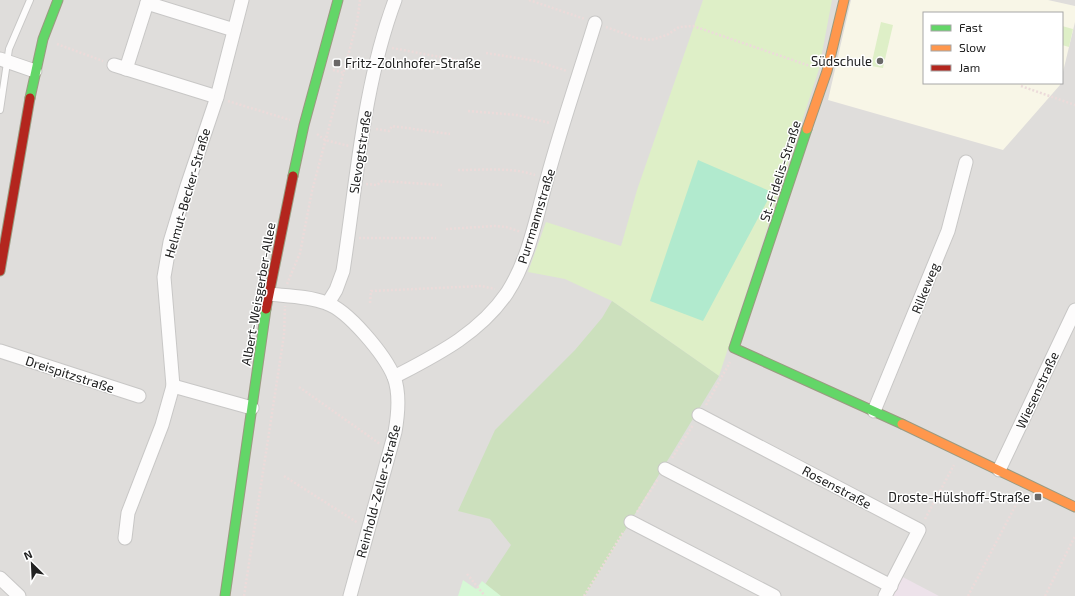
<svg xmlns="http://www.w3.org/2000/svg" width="1075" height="596" font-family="'Exo 2',sans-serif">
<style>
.residential{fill:#dfdddb;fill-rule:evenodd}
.industrial{fill:#ede2ea}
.education{fill:#f8f6e7}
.grass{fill:#deefc7}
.forest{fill:#cce0bd}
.park{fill:#d6f7d5}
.pitch{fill:#b1eace}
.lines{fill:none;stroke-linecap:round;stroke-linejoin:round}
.lane-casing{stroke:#c8c7c6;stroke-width:8}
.street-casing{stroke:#c8c7c6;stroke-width:15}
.fast-casing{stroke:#9a9a80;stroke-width:11}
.slow-casing{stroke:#9a9a80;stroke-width:11}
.jam-casing{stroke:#9a9a80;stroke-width:11}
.path{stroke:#ecdbda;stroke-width:2.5;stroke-dasharray:2 2;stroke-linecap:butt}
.lane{stroke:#fdfcfc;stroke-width:6}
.street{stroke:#fdfcfc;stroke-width:13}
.fast{stroke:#63d668;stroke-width:9}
.slow{stroke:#ff974d;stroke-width:9}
.jam{stroke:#b3261e;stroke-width:9}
.poi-dot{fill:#696867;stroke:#fff;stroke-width:1.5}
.labels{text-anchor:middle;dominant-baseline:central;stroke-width:3;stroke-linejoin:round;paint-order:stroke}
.poi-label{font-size:13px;fill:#212121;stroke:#fff;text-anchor:end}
.street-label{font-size:13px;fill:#212121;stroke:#fff}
</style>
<rect width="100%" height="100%" fill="#efedea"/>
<path class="residential" d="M0,0H1075V596H0ZM924,13H1062V83H924Z"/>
<polygon class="industrial" points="897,574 939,596 885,596"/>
<polygon class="education" points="851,0 1048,0 1075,6 1075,22 1062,76 1062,13 924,13 924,83 1060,83 1060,85 1003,150 828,100"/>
<g class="grass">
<polygon points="703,0 832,0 819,69 719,376 612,301 565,279 528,272 546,222 621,246 637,190"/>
<polygon points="881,22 893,25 883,68 871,66"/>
<polygon points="1062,26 1073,29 1069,47 1062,45"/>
</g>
<polygon class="forest" points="612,301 719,376 585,596 494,596 484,586 511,545 490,519 458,511 495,430 575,350 602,318"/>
<polygon class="park" points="463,580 476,589 482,581 501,596 458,596"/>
<polygon class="pitch" points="698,160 772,192 703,321 650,301"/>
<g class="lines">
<g class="lane-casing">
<polyline id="lane" points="0,110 9,49 30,0"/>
</g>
<g class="street-casing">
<g id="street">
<polyline points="147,3 234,30"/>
<polyline points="0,59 35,71"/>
<polyline points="114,65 217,97"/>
<polyline points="126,69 148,0"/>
<path d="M268,294C287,296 308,296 326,303C348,310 385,355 394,377C400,393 398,415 395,432L350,596"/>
<path d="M328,303L336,290L343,271C357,180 363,86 395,0"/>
<polyline points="0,351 139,396"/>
<path d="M394,377C436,355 479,334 507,293C529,259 536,218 547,179C561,127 579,75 595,23"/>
<polyline points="173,386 252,408"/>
<polyline points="874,411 948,231 966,162"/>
<polyline points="699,415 919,530 885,596"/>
<polyline points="665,469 891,586"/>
<polyline points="999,470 1075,310"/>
<polyline points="631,522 774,596"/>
<polyline points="125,538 128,513 162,425 173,386 164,277 170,242 187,186 217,97 242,0"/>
<polyline points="0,578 19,596"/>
</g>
</g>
<g class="fast-casing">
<g id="fast">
<polyline points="30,98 43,39 58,0"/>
<polyline points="807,129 734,348 902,424"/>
<polyline points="293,176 304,125 338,0"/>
<polyline points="225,596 266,309"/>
</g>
</g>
<g class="slow-casing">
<g id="slow">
<polyline points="807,129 827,71 844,0"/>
<polyline points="902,424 1075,507"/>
</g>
</g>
<g class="jam-casing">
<g id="jam">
<polyline points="0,271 30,98"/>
<polyline points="266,309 293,176"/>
</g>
</g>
<g class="path">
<polyline points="529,0 585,19"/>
<polyline points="606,27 636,38 651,40 667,35 679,27 693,26 813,67"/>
<polyline points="57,44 103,61"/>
<polyline points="392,48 456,60"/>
<polyline points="486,53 536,61 567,71"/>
<polyline points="333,70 344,73"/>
<polyline points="1021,86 1075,105"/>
<polyline points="228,101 290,120"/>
<polyline points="468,111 517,115 550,123"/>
<polyline points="376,129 389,131 392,126 450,134"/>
<polyline points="317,134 325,140 349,146"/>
<path d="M458,170C484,170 511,167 535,175"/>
<polyline points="366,184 377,185 382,181 442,185"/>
<polyline points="446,229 495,226 506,227 521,232"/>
<polyline points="359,238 436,238"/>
<polyline points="287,284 300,253 312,191 357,22 360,0"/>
<polyline points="370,303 371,291 481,286 495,289"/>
<polyline points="299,387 380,444"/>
<polyline points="706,405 730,362"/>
<polyline points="672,458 693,425"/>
<polyline points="284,476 358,523"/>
<polyline points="637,512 658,479"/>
<polyline points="925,519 954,465"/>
<polyline points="467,574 485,596"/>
<polyline points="244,596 284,335 285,306"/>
<polyline points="584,596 624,531"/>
<polyline points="968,596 1020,497"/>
<polyline points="1045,596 1075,536"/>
</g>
<use href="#lane" class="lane"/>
<use href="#street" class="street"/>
<use href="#fast" class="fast"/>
<use href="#slow" class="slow"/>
<use href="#jam" class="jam"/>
</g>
<g class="poi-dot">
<circle cx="880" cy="61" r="4"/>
<rect x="333" y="59" width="8" height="8" rx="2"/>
<rect x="1034" y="493" width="8" height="8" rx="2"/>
</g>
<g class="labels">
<g class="poi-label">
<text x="872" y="61">Südschule</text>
<text x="345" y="63" text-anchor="start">Fritz-Zolnhofer-Straße</text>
<text x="1030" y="497">Droste-Hülshoff-Straße</text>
</g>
<g class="street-label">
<text transform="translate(360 152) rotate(-81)">Slevogtstraße</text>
<text transform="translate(780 171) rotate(-72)">St.-Fidelis-Straße</text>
<text transform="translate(187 193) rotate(-74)">Helmut-Becker-Straße</text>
<text transform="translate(536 216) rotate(-73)">Purrmannstraße</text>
<text transform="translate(925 288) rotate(-68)">Rilkeweg</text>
<text transform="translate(258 294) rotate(-80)">Albert-Weisgerber-Allee</text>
<text transform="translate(70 374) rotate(18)">Dreispitzstraße</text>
<text transform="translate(1037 390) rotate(-65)">Wiesenstraße</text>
<text transform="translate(837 487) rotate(28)">Rosenstraße</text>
<text transform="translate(378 491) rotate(-75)">Reinhold-Zeller-Straße</text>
</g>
</g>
<rect x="923" y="12" width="140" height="72" fill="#ffffff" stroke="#a6a6a6"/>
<rect x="931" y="25" width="20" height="6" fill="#63d668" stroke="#a6a6a6"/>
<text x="959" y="32" font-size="12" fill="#212121">Fast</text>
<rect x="931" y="45" width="20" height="6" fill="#ff974d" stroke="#a6a6a6"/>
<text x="959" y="52" font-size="12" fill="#212121">Slow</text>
<rect x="931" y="65" width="20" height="6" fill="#b3261e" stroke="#a6a6a6"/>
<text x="959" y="72" font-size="12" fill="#212121">Jam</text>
<g transform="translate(32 564) rotate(336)" stroke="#ffffff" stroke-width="3" paint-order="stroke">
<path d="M0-3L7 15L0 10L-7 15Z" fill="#212121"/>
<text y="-6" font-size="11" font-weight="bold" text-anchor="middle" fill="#212121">N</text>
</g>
</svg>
